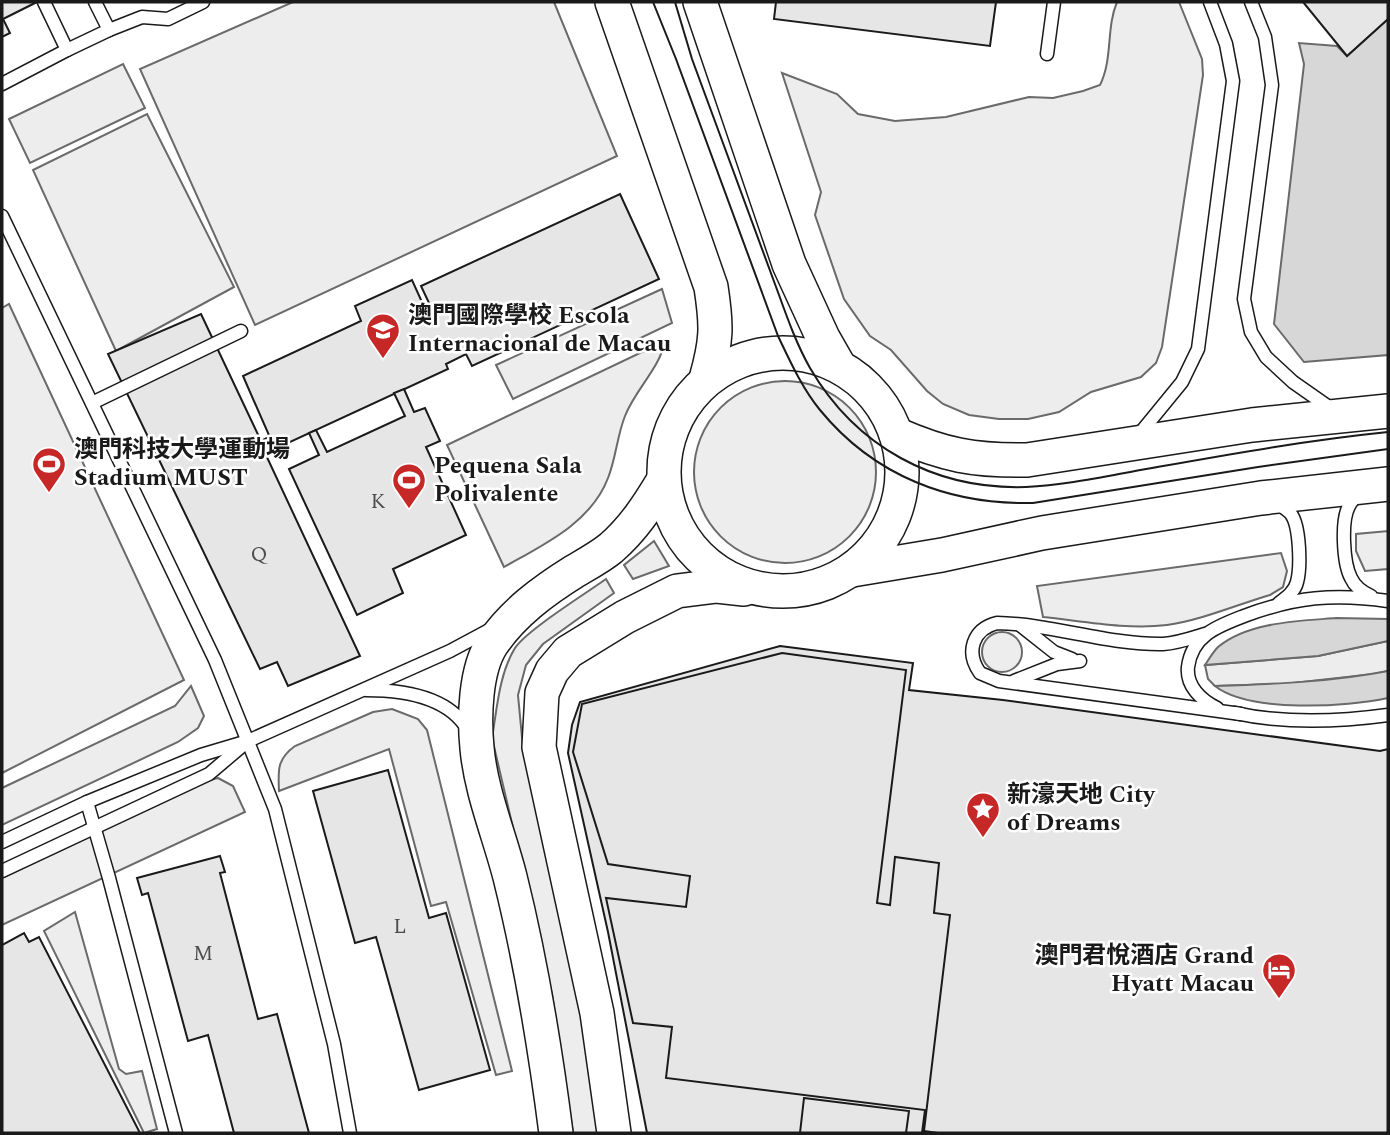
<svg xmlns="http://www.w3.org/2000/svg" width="1390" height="1135" font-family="Spectral,'Noto Sans SC',serif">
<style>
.green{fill:#ededed;stroke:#6a6a6a;stroke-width:2}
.water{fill:#d7d7d7;stroke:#6a6a6a;stroke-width:2}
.building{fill:#e6e6e6;stroke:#1a1a1a;stroke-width:2}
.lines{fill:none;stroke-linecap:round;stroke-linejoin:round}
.service-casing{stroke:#1a1a1a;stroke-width:15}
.secondary-casing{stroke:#1a1a1a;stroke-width:36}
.service{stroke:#fff;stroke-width:12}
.secondary{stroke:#fff;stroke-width:33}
.tram{stroke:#1a1a1a;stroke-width:2}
.labels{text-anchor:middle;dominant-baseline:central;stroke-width:5;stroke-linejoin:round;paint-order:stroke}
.number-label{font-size:21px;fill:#4d4d4d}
.poi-label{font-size:24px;font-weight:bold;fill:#1a1a1a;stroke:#fff;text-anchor:start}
</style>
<rect width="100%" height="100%" fill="#fff"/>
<g class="green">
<polygon points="293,2 554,2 617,156 255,325 140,69"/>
<path d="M1117,2H1179L1202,59L1203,75L1162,347L1156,363L1141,377L1091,392L1059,412L1028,419H999L969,415L943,404L927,391L891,350L870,336L844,299L815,215L821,192L782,73L837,94L858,114L895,121L946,117L1029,97L1053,98L1083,91L1100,85C1113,59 1106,28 1117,2Z"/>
<polygon points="123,64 145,108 30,163 9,119"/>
<polygon points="147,114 234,287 116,351 33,170"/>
<polygon points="662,289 672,323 513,399 496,365"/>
<polygon points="9,304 184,680 2,773 2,308"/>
<path d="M665,341C660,368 635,390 625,416C617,436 616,458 608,478C591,523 543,545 504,567L447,445Z"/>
<circle cx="785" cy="472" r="91"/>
<polygon points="1388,531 1388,569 1365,571 1356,551 1356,534"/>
<polygon points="654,541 669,566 633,579 624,565"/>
<path d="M1281,553L1287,571L1283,587L1270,595C1239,604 1199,621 1167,625C1127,630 1082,621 1043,617L1037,586Z"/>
<path d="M606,579L614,593L543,644L526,665L518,695L523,748L572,937L603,1133H573L552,994L492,738C497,709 499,674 515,648C527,630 585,594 606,579Z"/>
<circle cx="1002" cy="652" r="20"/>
<polygon points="1388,641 1388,671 1374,674 1284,684 1215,686 1208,679 1205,665 1318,656"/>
<polygon points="191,686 204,716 198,728 178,742 2,825 2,788 175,706"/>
<path d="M392,709L418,719L427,730L512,1071L496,1075L446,902L431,906L389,749L279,791C278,770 277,759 295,746L373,712Z"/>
<polygon points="218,778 233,786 245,812 2,925 2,878 206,781"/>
<polygon points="75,912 119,1069 126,1074 142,1071 157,1129 144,1133 44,931"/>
</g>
<g class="water">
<polygon points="1388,19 1388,355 1304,362 1274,324 1304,64 1299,43 1337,46 1347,56"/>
<path d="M1336,618L1388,619V641L1318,656L1205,665C1209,659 1213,652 1218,647C1248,622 1298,621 1336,618Z"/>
<path d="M1388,671V698C1347,707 1249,713 1215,686C1273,684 1331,682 1388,671Z"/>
</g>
<g class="building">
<polygon points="2,2 37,2 3,19 10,33 2,37"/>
<polygon points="776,2 996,2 990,46 774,19"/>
<polygon points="1303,2 1388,2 1388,19 1347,56"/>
<polygon points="620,194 659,279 472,366 466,354 446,364 448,369 275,449 243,376 361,321 355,306 412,280 431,322 437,320 421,286"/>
<polygon points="201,314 261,441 271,436 275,449 265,453 360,656 288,686 277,662 260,669 108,354"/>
<polygon points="404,389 414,412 425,408 440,441 426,447 466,535 393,569 403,593 357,615 289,469 319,455 309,433 316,430 327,452 405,416 394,393"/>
<polygon points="780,646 913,663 909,690 1003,700 1380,751 1388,749 1388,1133 647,1133 608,932 568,753 572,725 580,702"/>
<polygon points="782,653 906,670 877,903 890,905 895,857 939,863 934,913 950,915 924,1131 938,1133 922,1133 925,1110 666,1078 672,1027 633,1023 606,898 686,907 690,876 608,864 573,752 582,704"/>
<polygon points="388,770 429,918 446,913 490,1070 419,1090 376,937 355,943 313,791"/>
<polygon points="220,856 225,872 220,873 258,1019 277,1014 309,1133 234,1133 208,1035 188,1041 148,893 142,895 137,878"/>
<polygon points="24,933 29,942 39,937 140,1133 2,1133 2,945"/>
<polygon points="804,1098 909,1111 906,1133 800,1133"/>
</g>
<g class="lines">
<g class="service-casing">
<g id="service">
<polyline points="1251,2 1265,37 1272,85 1244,299 1251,332 1266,357 1293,382 1333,410"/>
<polyline points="109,30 142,17 168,19 203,2"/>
<polyline points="67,50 109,30 95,2"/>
<polyline points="1047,54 1054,2"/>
<polyline points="2,84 67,50 44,2"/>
<polyline points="2,216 215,660 275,809 334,1044 350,1133"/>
<polyline points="92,403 241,331"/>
<polyline points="1137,437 1182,382 1198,349 1233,81 1226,44 1210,2"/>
<path d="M1360,494C1356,497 1351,501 1349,506C1341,520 1343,563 1351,578C1355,587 1362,592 1371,596"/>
<path d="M1278,504C1282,507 1288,510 1291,514C1300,526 1301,567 1297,582C1295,591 1287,597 1279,603"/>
<polyline points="1020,625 1054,652 1072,659"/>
<path d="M1205,634C1192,638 1178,643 1163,644C1108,645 1053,624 997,623C973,629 965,652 980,673L999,681L1241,714"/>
<polyline points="1014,681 1057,664 1080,661"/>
<path d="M366,690C401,690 448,696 468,730"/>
<path d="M1217,708C1201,700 1186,686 1188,667C1192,635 1218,626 1244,616C1295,597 1334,593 1388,601"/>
<path d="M1235,713C1285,724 1337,722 1388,715"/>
<polyline points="87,802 109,878 176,1133"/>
<polyline points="2,842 87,802 201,755 248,741 450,651 491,629"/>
<polyline points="2,871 209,774 242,746"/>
</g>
</g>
<g class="secondary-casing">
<g id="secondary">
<path d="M612,2L711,287C717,326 717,340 706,379"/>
<polyline points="700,2 789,264 823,338 839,366"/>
<circle cx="783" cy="472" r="119"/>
<path d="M896,434C944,455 974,461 1027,460L1252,425L1388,411"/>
<polyline points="852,570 942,555 1042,533 1261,498 1388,484"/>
<path d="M556,1133C545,1047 531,961 510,877C499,834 481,792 477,748C474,718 475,670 492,644C513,613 543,591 575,571C587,564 600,557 611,548C633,529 648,506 663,481"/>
<polyline points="614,1133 597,1013 539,747 542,693 552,671 568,652 625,617 677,591 717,586 744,589"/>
</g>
</g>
<use href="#service" class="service"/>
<use href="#secondary" class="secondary"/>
<g class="tram">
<path d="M653,2L676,59L778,336C790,361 802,388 820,410C874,476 950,505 1033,503L1258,467L1388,449"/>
<path d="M675,2L692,59L779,295C788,320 797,345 810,368C856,447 935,490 1026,487C1069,485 1111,475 1152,468C1231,454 1309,440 1388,432"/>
</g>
</g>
<defs>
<g id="school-pin" transform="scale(1.75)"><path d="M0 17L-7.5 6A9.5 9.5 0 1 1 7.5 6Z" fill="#c62828" stroke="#fff"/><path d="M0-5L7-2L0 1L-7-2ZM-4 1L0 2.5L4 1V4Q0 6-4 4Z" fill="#fff"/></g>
<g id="stadium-pin" transform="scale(1.75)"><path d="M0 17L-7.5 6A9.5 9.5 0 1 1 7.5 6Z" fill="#c62828" stroke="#fff"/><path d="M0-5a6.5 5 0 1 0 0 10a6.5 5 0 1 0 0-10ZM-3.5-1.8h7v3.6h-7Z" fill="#fff"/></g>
<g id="sight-pin" transform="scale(1.75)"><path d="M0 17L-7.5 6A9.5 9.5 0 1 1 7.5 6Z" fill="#c62828" stroke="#fff"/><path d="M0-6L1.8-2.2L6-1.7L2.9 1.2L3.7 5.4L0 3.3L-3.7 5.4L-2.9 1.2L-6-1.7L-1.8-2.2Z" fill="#fff"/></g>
<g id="hotel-pin" transform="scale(1.75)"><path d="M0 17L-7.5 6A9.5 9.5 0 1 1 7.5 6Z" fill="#c62828" stroke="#fff"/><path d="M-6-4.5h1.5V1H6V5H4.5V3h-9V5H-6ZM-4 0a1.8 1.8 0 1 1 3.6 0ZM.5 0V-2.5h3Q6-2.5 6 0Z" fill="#fff"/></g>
</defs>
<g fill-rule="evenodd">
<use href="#school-pin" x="383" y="330"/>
<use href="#stadium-pin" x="49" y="464"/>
<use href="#stadium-pin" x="409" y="480"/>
<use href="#sight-pin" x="983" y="809"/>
<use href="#hotel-pin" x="1279" y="970"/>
</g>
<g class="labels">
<g class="number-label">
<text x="378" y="502">K</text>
<text x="259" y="555">Q</text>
<text x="400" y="927">L</text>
<text x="203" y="954">M</text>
</g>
<g class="poi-label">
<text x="408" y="316">澳門國際學校 Escola<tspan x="408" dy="28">Internacional de Macau</tspan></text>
<text x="74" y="450">澳門科技大學運動場<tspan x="74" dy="28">Stadium MUST</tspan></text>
<text x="434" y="466">Pequena Sala<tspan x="434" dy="28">Polivalente</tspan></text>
<text x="1007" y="795">新濠天地 City<tspan x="1007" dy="28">of Dreams</tspan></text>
<text x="1254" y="956" text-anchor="end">澳門君悅酒店 Grand<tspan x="1254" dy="28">Hyatt Macau</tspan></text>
</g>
</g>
<rect width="1390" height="1135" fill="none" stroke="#1a1a1a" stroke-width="7"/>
</svg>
